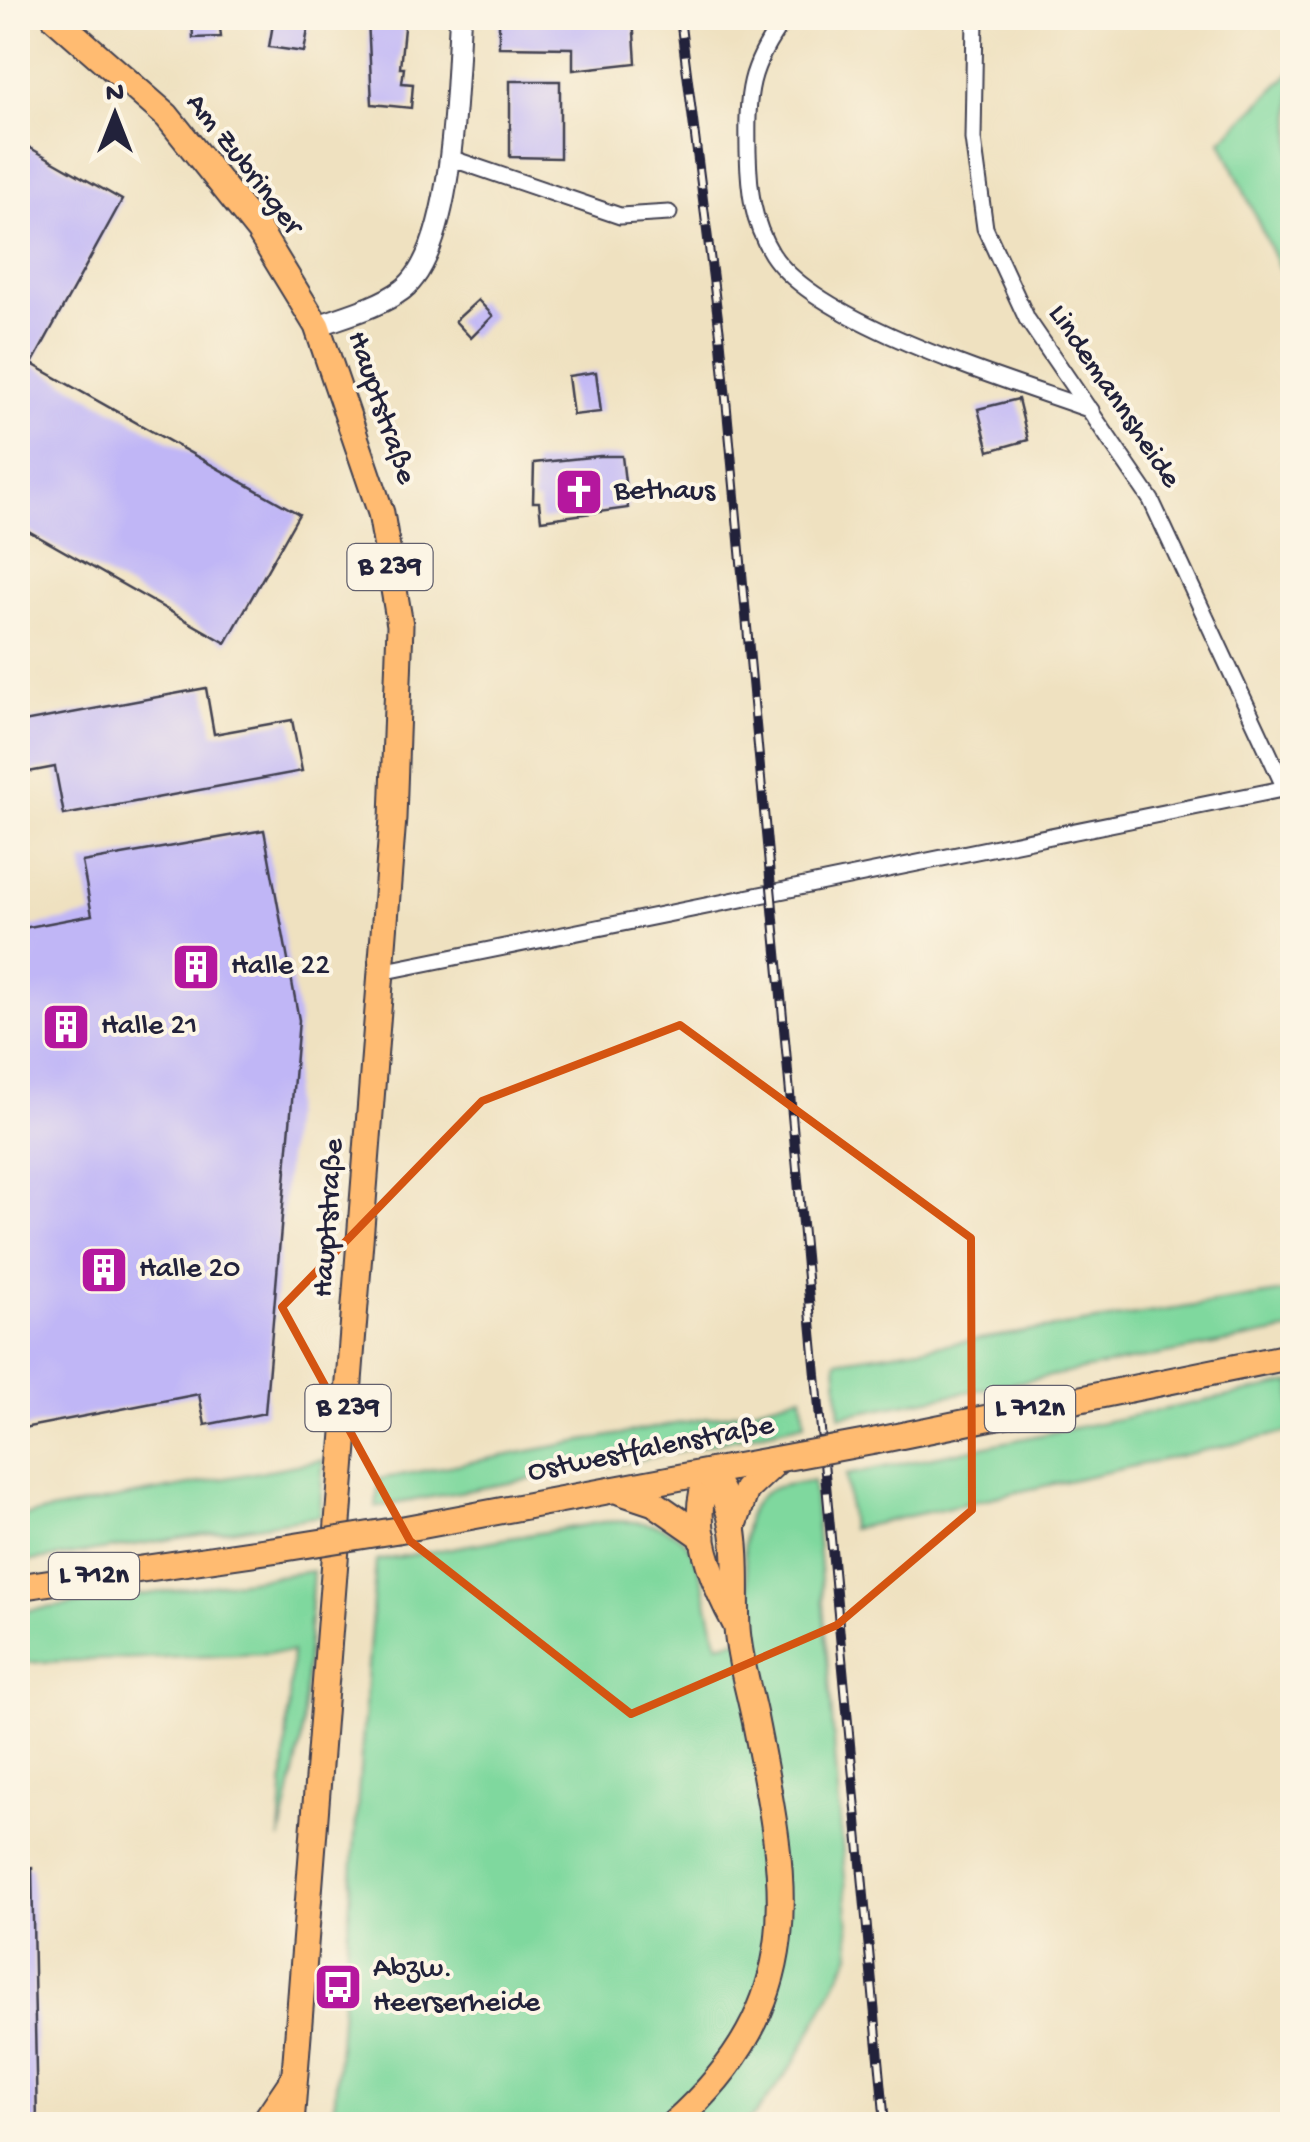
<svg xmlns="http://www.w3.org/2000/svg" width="1310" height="2142" font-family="'Gochi Hand',sans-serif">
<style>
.grass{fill:#7fd89e;stroke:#507d6c;stroke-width:2.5}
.building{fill:#c0b6f6}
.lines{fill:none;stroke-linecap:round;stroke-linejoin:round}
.minor-casing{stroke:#413f4f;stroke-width:19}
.tertiary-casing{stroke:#413f4f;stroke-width:24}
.primary-casing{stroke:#413f4f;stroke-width:29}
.minor{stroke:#fff;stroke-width:15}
.tertiary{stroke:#fff;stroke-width:20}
.primary{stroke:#ffbb71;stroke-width:25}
.rail-casing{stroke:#22223b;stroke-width:10}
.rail{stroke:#fcf5e5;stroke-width:6;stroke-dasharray:19;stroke-linecap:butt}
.primary-bridge-casing{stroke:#413f4f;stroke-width:29;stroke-linecap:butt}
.primary-bridge{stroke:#ffbb71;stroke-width:25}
.marked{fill:none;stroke:#d45411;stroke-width:8;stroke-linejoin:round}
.labels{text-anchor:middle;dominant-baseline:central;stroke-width:8;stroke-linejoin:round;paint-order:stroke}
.shield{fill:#fcf5e5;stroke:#63616e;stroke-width:2.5}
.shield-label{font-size:28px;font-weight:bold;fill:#22223b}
.street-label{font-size:30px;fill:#22223b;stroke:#fcf5e5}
.poi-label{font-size:30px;fill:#22223b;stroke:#fcf5e5;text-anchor:start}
</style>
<rect width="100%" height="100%" fill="#fcf5e5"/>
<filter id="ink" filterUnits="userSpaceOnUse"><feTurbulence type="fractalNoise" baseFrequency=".01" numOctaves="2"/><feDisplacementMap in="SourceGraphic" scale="20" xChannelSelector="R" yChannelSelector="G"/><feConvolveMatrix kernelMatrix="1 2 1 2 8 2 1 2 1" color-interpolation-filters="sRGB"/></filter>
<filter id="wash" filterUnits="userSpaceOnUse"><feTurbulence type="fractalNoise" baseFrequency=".0048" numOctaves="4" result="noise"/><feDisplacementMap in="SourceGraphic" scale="40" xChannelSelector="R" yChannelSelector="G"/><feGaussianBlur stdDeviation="2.25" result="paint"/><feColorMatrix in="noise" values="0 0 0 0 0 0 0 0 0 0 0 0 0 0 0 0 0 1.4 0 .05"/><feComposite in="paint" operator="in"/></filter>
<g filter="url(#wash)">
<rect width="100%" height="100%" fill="#efe1c0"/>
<g class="grass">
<polygon points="1292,71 1292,296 1221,141"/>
<polygon points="1292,1291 1292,1330 840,1416 836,1361"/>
<polygon points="1292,1383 1292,1431 851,1529 846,1475"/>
<polygon points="802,1395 805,1423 637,1460 376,1507 379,1479 740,1412"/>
<polygon points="323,1460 320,1516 18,1563 18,1517"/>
<path d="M813,1481L851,1954L795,2062L754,2116L742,2124H333L376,1561L603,1522C709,1516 694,1565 718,1644L759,1635C753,1597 725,1519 767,1491C779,1484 800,1484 813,1481Z"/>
<polygon points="313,1571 301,1742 280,1840 292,1652 18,1663 18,1612"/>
</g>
<g id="blocks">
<g class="building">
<polygon points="192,18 219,18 221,37 193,38"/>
<polygon points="274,18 309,24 304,52 269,47"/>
<polygon points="368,18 405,18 400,68 404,68 402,83 413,84 411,108 372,104"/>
<polygon points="499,18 633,18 636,63 573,70 573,48 499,47"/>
<polygon points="510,81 560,81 560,158 510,157"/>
<polygon points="18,141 122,200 32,364 299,514 226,643 18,525"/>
<polygon points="478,300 493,316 471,338 455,321"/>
<polygon points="596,372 601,412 573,415 568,376"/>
<polygon points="1018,399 1028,440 989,451 978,409"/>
<polygon points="600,456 622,456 628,508 541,520 539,502 533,502 534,463"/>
<polygon points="206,688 214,734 292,720 302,771 64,815 55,767 18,774 18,723"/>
<polygon points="264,830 299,1020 265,1413 205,1425 199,1394 18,1429 18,929 92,915 82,862"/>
<polygon points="32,1867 37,2124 18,2124 18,1868"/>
</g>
</g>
</g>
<g filter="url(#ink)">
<use href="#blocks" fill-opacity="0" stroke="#413f4f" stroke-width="2.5"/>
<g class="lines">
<g class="minor-casing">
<g id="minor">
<path d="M785,18C748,68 747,92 748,152C749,189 752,222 772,254C817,324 1011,381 1091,410"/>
<polyline points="975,18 973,139 985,228 1027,319 1151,500 1285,788"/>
<polyline points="450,158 620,216 669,213"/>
<polyline points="381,972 1292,787"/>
</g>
</g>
<g class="tertiary-casing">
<path id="tertiary" d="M317,326C344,316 379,307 402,290C455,251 456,81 460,18"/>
</g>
<g class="primary-casing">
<g id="primary">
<polyline points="55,18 167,116 259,231 317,326 381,513 400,625 393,818 291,2124"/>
<polyline points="875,1441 1292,1356"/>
<path d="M709,1474C686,1520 713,1583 736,1625"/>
<polyline points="621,1492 654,1503 703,1537"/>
<polyline points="734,1525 746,1490 777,1461"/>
<polyline points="398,1530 778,1459"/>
<polyline points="18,1587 279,1549"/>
<polyline points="263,2124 292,2081"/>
<path d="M673,2124C811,2001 788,1887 756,1725C750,1693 739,1660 737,1628C734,1577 745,1515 709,1474"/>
</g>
</g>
<use href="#minor" class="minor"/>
<use href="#tertiary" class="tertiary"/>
<use href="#primary" class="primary"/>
<g class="rail-casing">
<polyline id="rail" points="680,18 720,334 885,2124"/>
</g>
<use href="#rail" class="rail"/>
<g class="primary-bridge-casing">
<g id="primary-bridge">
<polyline points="778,1459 875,1441"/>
<polyline points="279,1549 398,1530"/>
</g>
</g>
<use href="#primary-bridge" class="primary-bridge"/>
</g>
</g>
<path class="marked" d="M680,1025L971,1238L972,1510L837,1625L631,1714L410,1541L282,1307L482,1101Z"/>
<defs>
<g id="church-square" transform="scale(2.5)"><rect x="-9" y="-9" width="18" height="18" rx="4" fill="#b5179e" stroke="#fcf5e5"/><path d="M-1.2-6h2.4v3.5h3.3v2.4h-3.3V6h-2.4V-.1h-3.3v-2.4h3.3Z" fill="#fff"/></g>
<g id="building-square" transform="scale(2.5)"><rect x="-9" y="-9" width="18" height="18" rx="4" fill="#b5179e" stroke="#fcf5e5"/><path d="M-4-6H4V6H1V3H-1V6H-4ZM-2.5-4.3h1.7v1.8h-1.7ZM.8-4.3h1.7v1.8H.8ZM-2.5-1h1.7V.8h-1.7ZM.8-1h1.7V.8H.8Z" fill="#fff"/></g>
<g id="bus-square" transform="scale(2.5)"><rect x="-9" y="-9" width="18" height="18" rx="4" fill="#b5179e" stroke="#fcf5e5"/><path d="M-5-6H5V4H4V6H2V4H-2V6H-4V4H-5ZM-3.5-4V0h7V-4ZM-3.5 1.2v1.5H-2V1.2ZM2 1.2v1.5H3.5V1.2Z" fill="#fff"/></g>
</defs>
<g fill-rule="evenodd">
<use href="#church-square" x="579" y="492"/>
<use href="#building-square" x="196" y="967"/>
<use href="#building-square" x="66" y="1027"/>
<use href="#building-square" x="104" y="1270"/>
<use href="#bus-square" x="338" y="1987"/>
</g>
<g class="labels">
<g class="shield">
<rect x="347.5" y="544" width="85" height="46" rx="8"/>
<rect x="305.5" y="1385" width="85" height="46" rx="8"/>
<rect x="985" y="1386" width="90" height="46" rx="8"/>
<rect x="49" y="1553" width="90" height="46" rx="8"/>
</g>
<g class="shield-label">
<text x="390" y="567">B 239</text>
<text x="348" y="1408">B 239</text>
<text x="1030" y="1409">L 712n</text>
<text x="94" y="1576">L 712n</text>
</g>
<g class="street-label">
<text transform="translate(243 165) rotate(52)">Am Zubringer</text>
<text transform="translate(1113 397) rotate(56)">Lindemannsheide</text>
<text transform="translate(380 408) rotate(71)">Hauptstraße</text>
<text transform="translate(330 1218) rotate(-86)">Hauptstraße</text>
<text transform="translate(651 1450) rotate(-11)">Ostwestfalenstraße</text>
</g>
<g class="poi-label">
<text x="614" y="492">Bethaus</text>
<text x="231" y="967">Halle 22</text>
<text x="101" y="1027">Halle 21</text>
<text x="139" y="1270">Halle 20</text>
<text x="373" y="1970">Abzw.<tspan x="373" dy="34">Heerserheide</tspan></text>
</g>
</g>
<rect width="1310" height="2142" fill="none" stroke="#fcf5e5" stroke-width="60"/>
<g transform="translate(115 115)" stroke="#fcf5e5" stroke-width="8" paint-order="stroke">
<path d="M0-8L18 38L0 25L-18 38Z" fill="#22223b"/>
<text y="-15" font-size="28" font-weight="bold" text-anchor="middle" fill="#22223b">N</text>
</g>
</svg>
